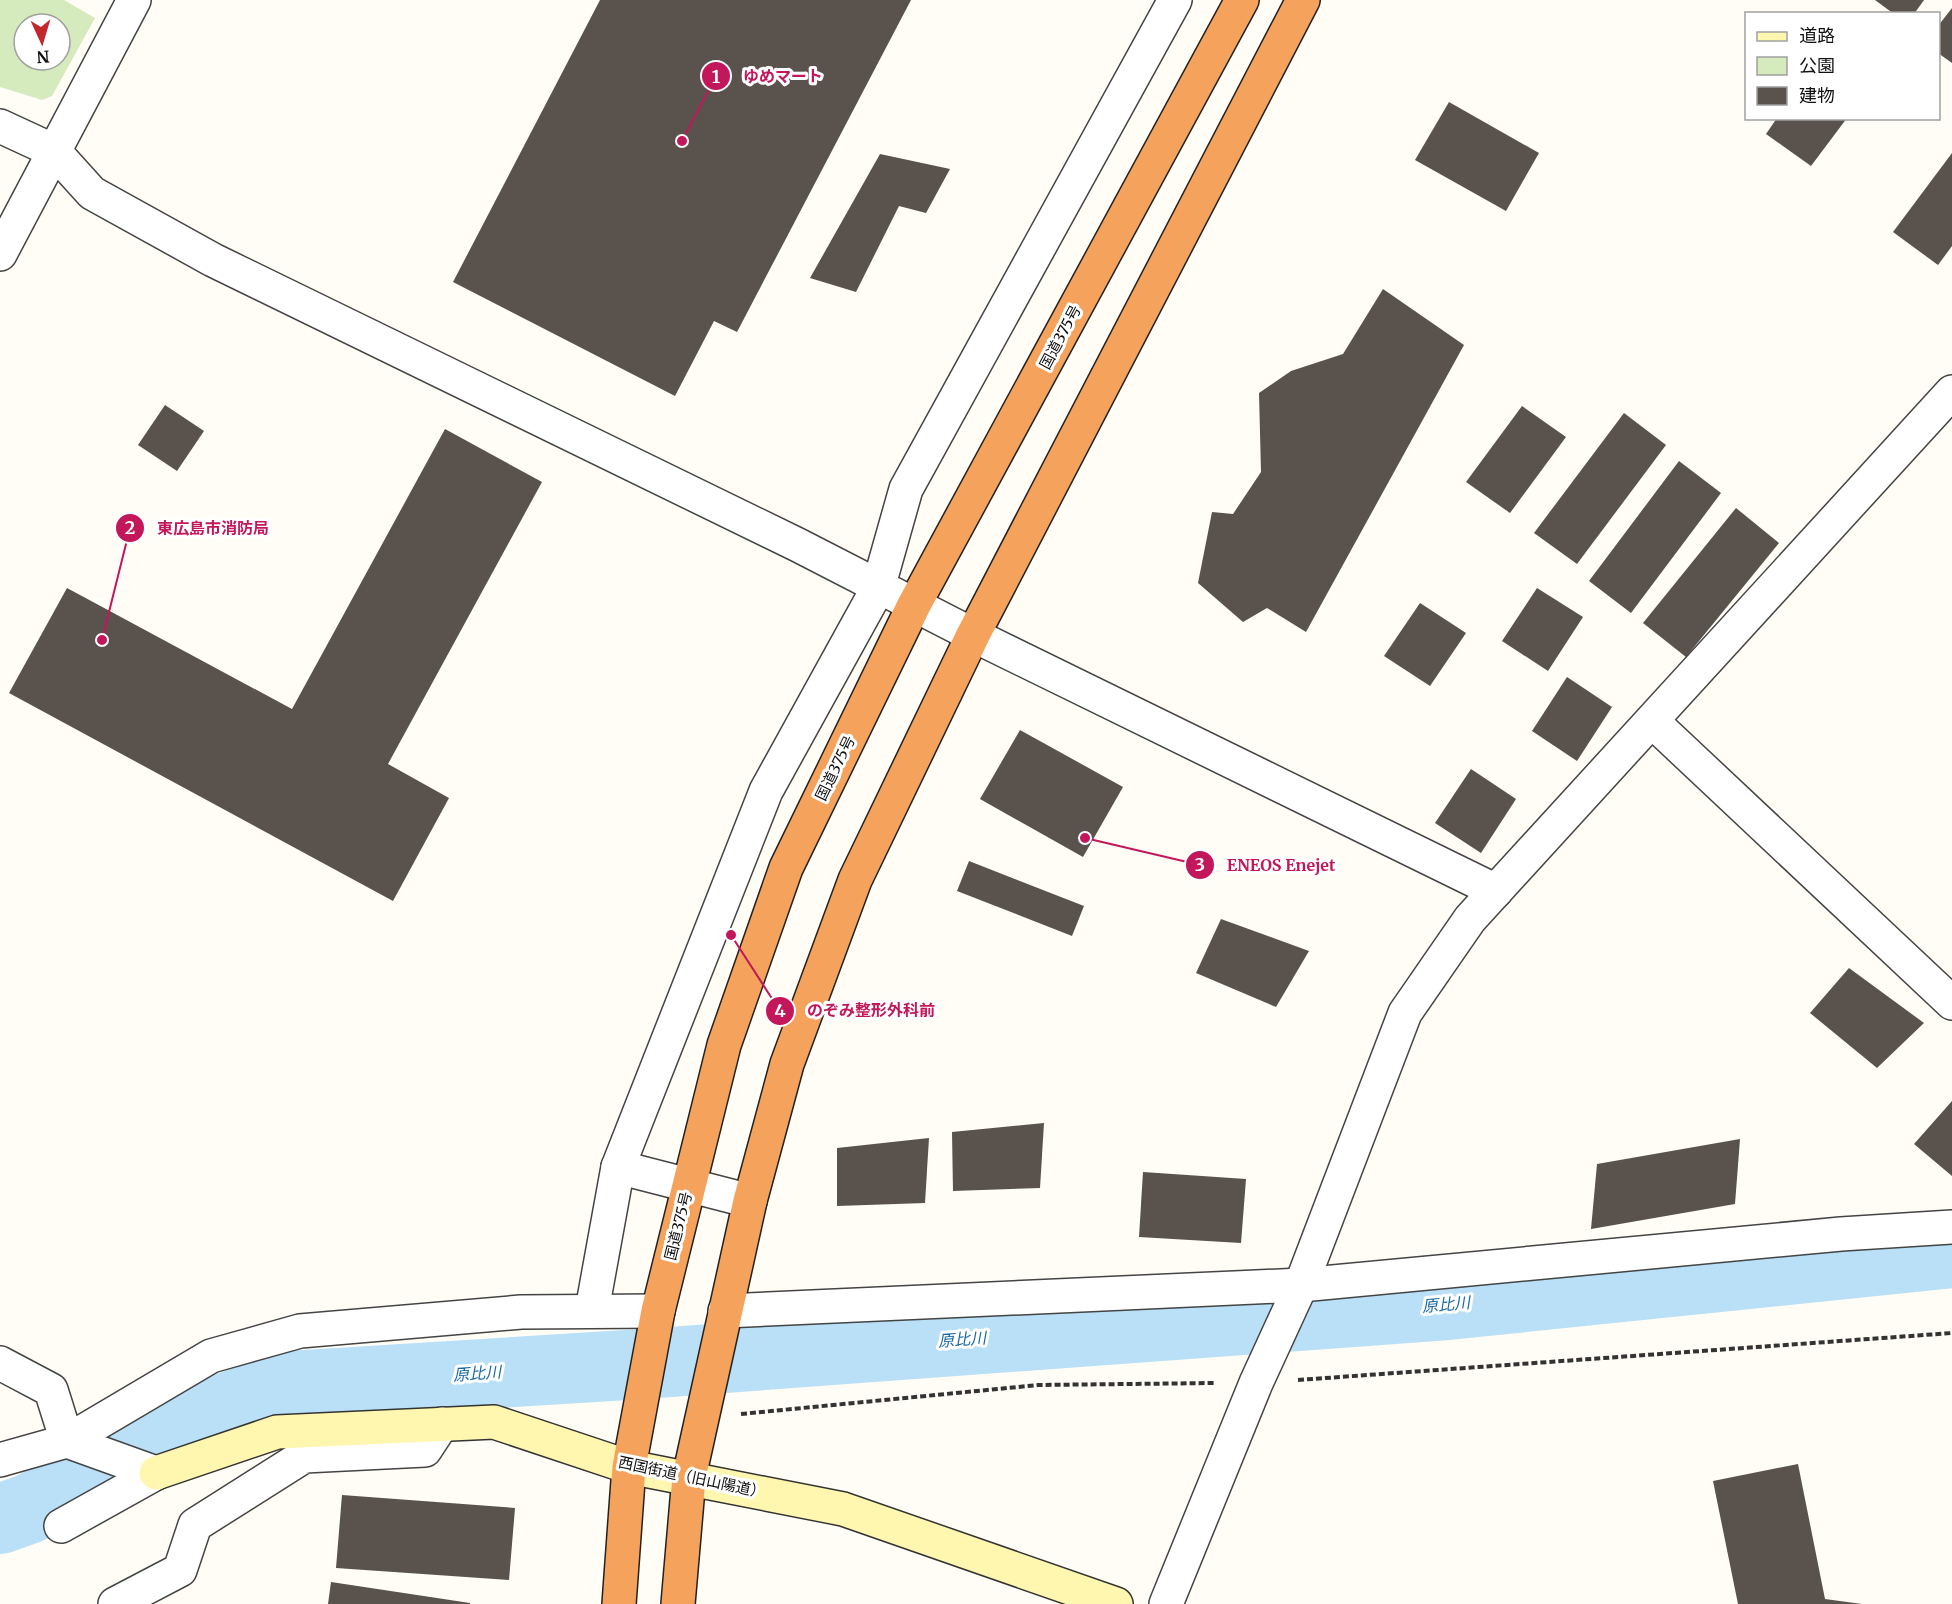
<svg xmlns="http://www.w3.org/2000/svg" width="1952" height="1604" font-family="Merriweather,'Noto Sans JP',serif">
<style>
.green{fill:#d5ebbd;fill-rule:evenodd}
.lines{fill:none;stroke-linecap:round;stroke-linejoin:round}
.river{stroke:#b9e0f7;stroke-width:70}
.building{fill:#5a524d}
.street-casing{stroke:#444;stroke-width:36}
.secondary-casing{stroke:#333;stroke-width:36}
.highway-casing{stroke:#222;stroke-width:36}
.path{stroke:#333;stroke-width:4;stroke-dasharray:6 3;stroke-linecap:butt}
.street{stroke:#fff;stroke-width:33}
.secondary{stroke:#fff6b0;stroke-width:33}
.highway{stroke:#f5a25d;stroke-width:33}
.labels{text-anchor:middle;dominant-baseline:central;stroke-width:6;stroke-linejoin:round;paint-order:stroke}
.street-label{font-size:15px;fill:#111;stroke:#fff}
.water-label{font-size:16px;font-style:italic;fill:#1768a6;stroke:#fff}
.leader{fill:none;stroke:#c2185b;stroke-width:2}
.callout-dot{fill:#c2185b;stroke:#fff;stroke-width:2}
.mark-label{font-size:18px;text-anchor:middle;font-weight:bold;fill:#fff}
.callout-label{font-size:16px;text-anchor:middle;font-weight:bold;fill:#c2185b;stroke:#fff;stroke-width:6;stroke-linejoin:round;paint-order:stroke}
</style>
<rect width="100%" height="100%" fill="#fffdf5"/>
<path class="green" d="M0,0H64L95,18L52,96L42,100L0,87ZM24,24H60V60H24Z"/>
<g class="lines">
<polyline class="river" points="0,1519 28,1509 62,1492 153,1433 289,1386 643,1364 1448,1305 1952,1253"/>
</g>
<g class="building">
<polygon points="600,0 911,0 737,332 714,321 675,396 453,282"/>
<polygon points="1875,0 1924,0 1914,14 1894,14"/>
<polygon points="1952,8 1952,63 1938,53 1938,26"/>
<polygon points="1449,102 1539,153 1506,211 1415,160"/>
<polygon points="1777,118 1847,118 1811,166 1766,134"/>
<polygon points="1952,153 1952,246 1938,265 1893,232"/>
<polygon points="880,154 950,169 926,213 899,206 856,292 810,278"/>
<polygon points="1383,289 1464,345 1306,632 1267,608 1243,622 1198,583 1212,512 1233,514 1261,472 1259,393 1291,371 1343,354"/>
<polygon points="165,405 204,431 177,471 138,445"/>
<polygon points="1522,406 1566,437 1510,513 1466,482"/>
<polygon points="1624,413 1666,445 1577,564 1534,533"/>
<polygon points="445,429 542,482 388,764 449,798 393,901 9,693 67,588 292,709"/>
<polygon points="1679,461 1721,493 1631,613 1589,581"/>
<polygon points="1736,508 1779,543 1686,657 1643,623"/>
<polygon points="1537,588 1583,617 1548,671 1502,641"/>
<polygon points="1420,603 1466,633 1430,686 1384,656"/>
<polygon points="1567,677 1612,707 1577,761 1532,731"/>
<polygon points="1020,730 1123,787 1083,857 980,799"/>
<polygon points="1471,769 1516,799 1481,853 1435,823"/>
<polygon points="969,861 1084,906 1072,936 957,891"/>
<polygon points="1221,919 1309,951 1276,1007 1196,973"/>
<polygon points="1849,968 1924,1023 1877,1068 1810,1013"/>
<polygon points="1952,1101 1952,1176 1914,1144"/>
<polygon points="1044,1123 1040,1188 953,1191 952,1132"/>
<polygon points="929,1138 925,1203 837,1206 837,1148"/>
<polygon points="1740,1139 1735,1204 1591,1229 1597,1164"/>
<polygon points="1143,1172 1246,1179 1241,1243 1139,1237"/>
<polygon points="1798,1464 1825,1599 1862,1604 1738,1604 1713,1481"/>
<polygon points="342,1495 515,1508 509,1580 336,1568"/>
<polygon points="331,1582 470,1603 470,1604 328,1604"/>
</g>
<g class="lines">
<g class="street-casing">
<g id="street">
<polyline points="0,126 54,151 92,193 213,260 798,545 973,635 1496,891"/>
<polyline points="0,254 134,0"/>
<polyline points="1652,721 1952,1003"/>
<polyline points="618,1167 750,1201"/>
<polyline points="592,1310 618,1167 766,791 878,588 906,489 1175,0"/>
<polyline points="725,1311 1301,1285 1841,1234 1952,1227"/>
<polyline points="0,1363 51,1390 67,1441 156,1473"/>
<polyline points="0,1460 67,1441 211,1356 300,1331 521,1312 658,1311"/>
<polyline points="61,1526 156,1473"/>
<polyline points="115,1604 180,1570 195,1525 304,1456 425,1450 442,1424"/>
<polyline points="1166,1604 1256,1383 1301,1285 1405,1013 1470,919 1952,392"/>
</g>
</g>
<g class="secondary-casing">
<polyline id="secondary" points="156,1473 277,1432 494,1422 629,1467 843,1509 1116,1604"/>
</g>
<g class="highway-casing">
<g id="highway">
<polyline points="619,1604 629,1467 658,1311 724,1045 786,868 914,605 1242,0"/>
<polyline points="678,1604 689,1477 750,1201 787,1064 855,880 973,635 1303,0"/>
</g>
</g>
<g class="path">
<polyline points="1298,1380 1952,1333"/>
<polyline points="741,1414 1038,1385 1215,1383"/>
</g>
<use href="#street" class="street"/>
<use href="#secondary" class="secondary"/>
<use href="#highway" class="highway"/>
</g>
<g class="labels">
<g class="street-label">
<text transform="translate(1060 337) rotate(-62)">国道375号</text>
<text transform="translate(835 768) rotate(-64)">国道375号</text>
<text transform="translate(678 1226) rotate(-76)">国道375号</text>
<text transform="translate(692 1477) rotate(12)">西国街道（旧山陽道）</text>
</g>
<g class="water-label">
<text transform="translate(1446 1304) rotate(-5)">原比川</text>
<text transform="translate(962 1339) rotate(-4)">原比川</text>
<text transform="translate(477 1373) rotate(-4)">原比川</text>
</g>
</g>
<path class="leader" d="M682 141L716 76M102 640L130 528M1085 838L1200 865M731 935L780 1011"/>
<g class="callout-dot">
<circle cx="682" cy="141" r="6"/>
<circle cx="102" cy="640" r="6"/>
<circle cx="1085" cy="838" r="6"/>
<circle cx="731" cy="935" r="6"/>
<circle cx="716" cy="76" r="15"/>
<circle cx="130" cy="528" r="15"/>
<circle cx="1200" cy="865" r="15"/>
<circle cx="780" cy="1011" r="15"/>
</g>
<g class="mark-label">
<text x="716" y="83">1</text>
<text x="130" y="534">2</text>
<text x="1200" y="871">3</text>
<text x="780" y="1017">4</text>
</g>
<g class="callout-label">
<text x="783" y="82">ゆめマート</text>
<text x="213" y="534">東広島市消防局</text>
<text x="1281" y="871">ENEOS Enejet</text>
<text x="871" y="1016">のぞみ整形外科前</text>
</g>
<rect x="1745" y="12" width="195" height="108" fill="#ffffff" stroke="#a0a0a0" stroke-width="1.5"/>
<rect x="1757" y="32" width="30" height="9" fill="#fff6b0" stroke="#a0a0a0" stroke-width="1.5"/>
<text x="1799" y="42" font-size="18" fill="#111111">道路</text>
<rect x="1757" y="57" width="30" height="18" fill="#d5ebbd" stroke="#a0a0a0" stroke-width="1.5"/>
<text x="1799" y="72" font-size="18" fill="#111111">公園</text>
<rect x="1757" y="87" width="30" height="18" fill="#5a524d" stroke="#a0a0a0" stroke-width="1.5"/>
<text x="1799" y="102" font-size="18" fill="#111111">建物</text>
<g transform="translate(42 42) rotate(176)"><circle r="28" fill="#ffffff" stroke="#a0a0a0" stroke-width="1.5"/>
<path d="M0-4.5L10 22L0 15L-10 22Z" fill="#c4262e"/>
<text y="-9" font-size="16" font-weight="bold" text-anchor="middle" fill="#111111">N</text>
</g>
</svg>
